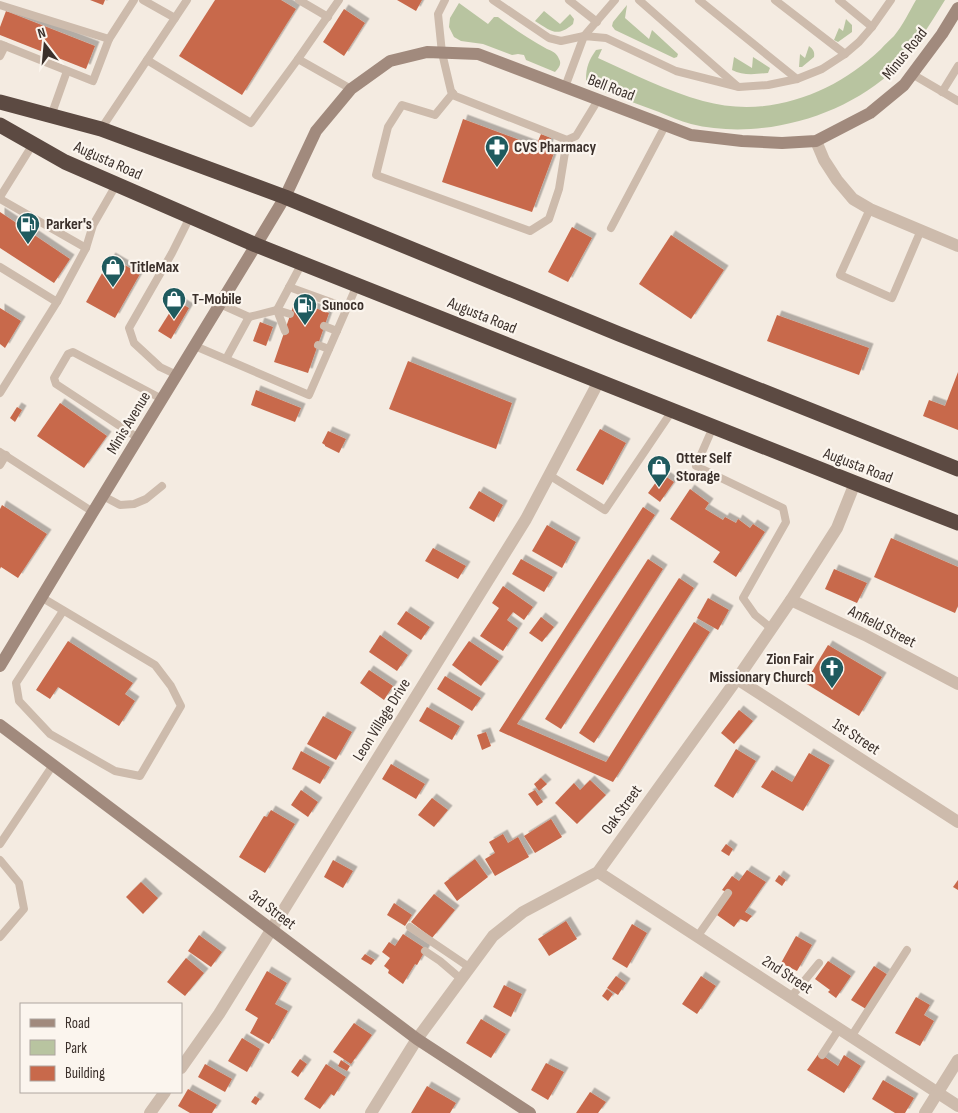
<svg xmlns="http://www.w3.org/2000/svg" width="958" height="1113" font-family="'Sofia Sans Condensed',sans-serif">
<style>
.green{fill:#b8c4a0}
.building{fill:#c8694b;filter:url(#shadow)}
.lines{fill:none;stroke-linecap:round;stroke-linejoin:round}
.lane{stroke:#cdbbac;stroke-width:8}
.street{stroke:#cdbbac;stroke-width:12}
.secondary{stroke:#a18a7d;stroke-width:12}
.highway{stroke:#5c4a42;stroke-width:15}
.labels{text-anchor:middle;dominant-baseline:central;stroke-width:4.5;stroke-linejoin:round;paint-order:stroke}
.street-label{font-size:16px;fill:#3b302b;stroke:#fbf5ee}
.poi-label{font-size:16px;font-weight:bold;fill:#3b302b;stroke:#fbf5ee;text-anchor:start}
</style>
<defs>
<filter id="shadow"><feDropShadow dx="4.5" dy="-4.5" stdDeviation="0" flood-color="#0004"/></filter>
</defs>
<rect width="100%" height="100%" fill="#f4ebe1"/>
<g class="green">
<path d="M916,0H945C930,24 916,48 896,68C845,117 760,141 691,124C680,121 669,116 659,112C637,104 616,96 594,88L586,80C586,67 589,60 596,50L602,49L598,58C633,74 667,91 703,101C768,119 834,94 881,49C885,44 890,40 894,36C903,25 909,12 916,0Z"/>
<path d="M459,3L488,24L494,17H498C514,29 530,40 547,49C552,51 557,53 559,59C562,64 559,68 555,72L526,60L524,55L518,54L512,55L483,44L461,41L454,37L449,27L450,18Z"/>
<polygon points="627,5 625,18 649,39 652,30 678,54 677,57 674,58 615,30 612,26 613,22"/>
<path d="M544,11L560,24L570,14L574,19L573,24C557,38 551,31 535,21Z"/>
<polygon points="846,19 852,25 852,32 838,42 834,40 839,28 843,31"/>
<path d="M809,46C813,49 815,52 814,57L802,67H799L800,54L805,58Z"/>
<path d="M734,57L752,68L753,57L770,68L768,73C756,74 743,76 732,70Z"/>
</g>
<g class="building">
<polygon points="90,0 105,0 103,5"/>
<polygon points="215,0 281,0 296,9 242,95 179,56"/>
<polygon points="397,0 422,0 416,11"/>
<polygon points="344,9 365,23 344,56 323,42"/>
<polygon points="6,11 95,46 86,69 0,35 0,27"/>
<polygon points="463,119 536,146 541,134 551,138 547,150 554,153 532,212 442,182"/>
<polygon points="0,212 70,259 54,283 0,248"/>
<polygon points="572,227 592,238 568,282 548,272"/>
<polygon points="671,235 724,270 691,319 639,284"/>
<polygon points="111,257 140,274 115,318 86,302"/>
<polygon points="177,301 189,308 171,339 158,331"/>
<polygon points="295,301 329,313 308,373 274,362"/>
<polygon points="0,308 21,321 5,348 0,344"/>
<polygon points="777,315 869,348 859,375 767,341"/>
<polygon points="260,322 273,327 266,346 253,341"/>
<polygon points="408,361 512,403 496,449 389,409"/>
<polygon points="958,372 958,430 923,416 929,400 945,406"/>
<polygon points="256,390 301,408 295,422 251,405"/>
<polygon points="60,403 107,436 84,468 37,436"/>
<polygon points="17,407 22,410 15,422 10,418"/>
<polygon points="600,429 626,443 603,485 576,470"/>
<polygon points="328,431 346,439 339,453 325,446 325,445 322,443"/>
<polygon points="662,474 674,482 660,502 648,493"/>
<polygon points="690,489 709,503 705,509 723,520 725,517 736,523 738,519 750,528 753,524 765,532 736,577 713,562 720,552 670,519"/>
<polygon points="479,491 503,505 494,522 469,508"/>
<polygon points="2,505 47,534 18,578 1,567 0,569 0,509"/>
<polygon points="643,507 655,515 517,724 606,762 694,622 710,632 613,782 499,731"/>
<polygon points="547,525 576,542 562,568 532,551"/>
<polygon points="891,538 958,567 958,606 955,613 874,577"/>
<polygon points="433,548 466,566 458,579 425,561"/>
<polygon points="521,559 553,577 544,592 512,574"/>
<polygon points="648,559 663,569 561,729 545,719"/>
<polygon points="834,569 867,583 857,603 825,589"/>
<polygon points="679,578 694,588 594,743 579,733"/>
<polygon points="503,586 533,607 524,620 513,612 507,620 518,628 503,651 480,636 499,608 492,603"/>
<polygon points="708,598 729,610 718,630 697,618"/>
<polygon points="406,611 430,627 421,640 397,624"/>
<polygon points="541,617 554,627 542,642 529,633"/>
<polygon points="380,635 408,655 397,671 369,652"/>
<polygon points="68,641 133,683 125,694 135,701 119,726 58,687 50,699 36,690"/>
<polygon points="469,641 499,661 481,686 452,665"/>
<polygon points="828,645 882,677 859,716 805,683"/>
<polygon points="369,670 393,686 384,700 360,683"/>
<polygon points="445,676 481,698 472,711 437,689"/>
<polygon points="427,707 460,726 452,740 419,721"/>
<polygon points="739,710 753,721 734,744 721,733"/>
<polygon points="323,716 352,732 336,760 307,744"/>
<polygon points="486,732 491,746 482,750 477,735"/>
<polygon points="736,749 756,761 733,798 714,786"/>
<polygon points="301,751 330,767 320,784 292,769"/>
<polygon points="809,753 830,765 803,811 761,787 772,770 792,782"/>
<polygon points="391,764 425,784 416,799 382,779"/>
<polygon points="541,778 547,784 539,791 534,784"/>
<polygon points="590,780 606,795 577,824 555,803 574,783 580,790"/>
<polygon points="301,790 318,802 308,817 291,805"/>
<polygon points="535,790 543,802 537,806 528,794"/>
<polygon points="432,798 448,810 434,827 418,815"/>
<polygon points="271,810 295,824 265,873 239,857 264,816 267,817"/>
<polygon points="551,819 562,837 535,853 524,836"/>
<polygon points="503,834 508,843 518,837 529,857 495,876 485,859 495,853 489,842"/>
<polygon points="726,844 733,849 729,856 721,851"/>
<polygon points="475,859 488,877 457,901 444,883"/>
<polygon points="333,860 353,871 343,888 324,877"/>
<polygon points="747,870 766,882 745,912 752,916 747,922 740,919 734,927 717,915 731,894 722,890 732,876 739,881"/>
<polygon points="779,875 786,880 782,886 775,881"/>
<polygon points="958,880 958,890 953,887"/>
<polygon points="141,882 158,898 143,914 126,897"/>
<polygon points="434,894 455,910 432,938 411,922"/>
<polygon points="394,903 412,915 405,926 387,915"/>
<polygon points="566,921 577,939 549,956 538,939"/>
<polygon points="632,924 647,933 627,968 612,959"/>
<polygon points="403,934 426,949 417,965 415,964 403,984 388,973 389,970 384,966 390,958 382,952 389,942 395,946"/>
<polygon points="199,935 222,952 211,967 188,951"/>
<polygon points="796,936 812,945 797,971 781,963"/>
<polygon points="365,954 375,960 371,965 361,959"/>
<polygon points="186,958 204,973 185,996 167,982"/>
<polygon points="828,961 851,976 836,998 828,992 830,990 815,979"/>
<polygon points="874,966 888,975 866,1009 851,1000"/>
<polygon points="267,971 287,983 275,1004 288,1011 269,1044 250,1033 258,1018 245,1010"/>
<polygon points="616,976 626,983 618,995 607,988"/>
<polygon points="701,976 716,986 697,1014 682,1004"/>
<polygon points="504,985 522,994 511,1017 493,1007"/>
<polygon points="607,989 613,994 608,1001 602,996"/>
<polygon points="916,997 930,1005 924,1015 934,1021 920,1046 895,1033"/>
<polygon points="481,1019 506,1034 491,1058 466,1043"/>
<polygon points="354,1023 372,1035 351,1064 333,1052"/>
<polygon points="242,1038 260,1049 247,1072 228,1061"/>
<polygon points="819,1053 838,1066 844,1055 861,1066 844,1093 807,1070"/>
<polygon points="300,1059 307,1064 298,1077 291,1072"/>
<polygon points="341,1060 350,1066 347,1071 338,1066"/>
<polygon points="546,1063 564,1072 548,1100 531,1090"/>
<polygon points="205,1064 232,1079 225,1092 198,1077"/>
<polygon points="326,1064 346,1077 334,1096 331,1094 320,1109 304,1099"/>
<polygon points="883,1080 914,1098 905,1113 895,1113 872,1099"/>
<polygon points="427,1086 456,1103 450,1113 411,1113"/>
<polygon points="188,1089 217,1105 212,1113 190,1113 178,1106"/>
<polygon points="590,1092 606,1102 598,1113 576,1113"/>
<polygon points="255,1096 260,1099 256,1105 251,1102"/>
</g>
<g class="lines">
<g class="lane">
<polyline points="143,0 175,18"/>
<polyline points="299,0 328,17"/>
<polyline points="339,0 298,59 351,89"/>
<polyline points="445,0 438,14 442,53 451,91 455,96 567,140 576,136 598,100"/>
<polyline points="493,0 549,38 561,41 584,36 615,0"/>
<polyline points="569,0 597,22"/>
<polyline points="639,0 737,86"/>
<polyline points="699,0 797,79"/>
<polyline points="775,0 845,54"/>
<polyline points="839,0 872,27"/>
<polyline points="0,5 109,39 93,81 0,44"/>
<polyline points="109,39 134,0"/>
<polyline points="0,56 5,46"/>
<polyline points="147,60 251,123 298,59"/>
<polyline points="912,74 958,101"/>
<polyline points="565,87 584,36 606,38 676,71 739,87 768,85 797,79 822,69 845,54 859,42 872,27 891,0"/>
<polyline points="942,92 958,66"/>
<polyline points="453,93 435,115 402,105 388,127 376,175 530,231 549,219 559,189 567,140"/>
<polyline points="51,116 67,71"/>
<polyline points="101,129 187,0"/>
<polyline points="0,197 33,144"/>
<polyline points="0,199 86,248"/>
<polyline points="870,209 840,275 892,298 921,230"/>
<polyline points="611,228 665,126"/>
<polyline points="0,267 57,302 86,248 93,225 116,185"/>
<polyline points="289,287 347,308"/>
<polyline points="220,304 249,317 277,310 302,263"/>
<polyline points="277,310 285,331"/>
<polyline points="277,310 290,314"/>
<polyline points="324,326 337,331"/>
<polyline points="318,345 329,349"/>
<polyline points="195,346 309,395 357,285"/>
<polyline points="226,359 249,317"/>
<polyline points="177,375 160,367 134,343 129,328 172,253 190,217"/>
<polyline points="0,393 57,302"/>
<polyline points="713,427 696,466 783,508 786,522 743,598 755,615 772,629"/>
<polyline points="138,438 56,384 54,378 68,354 73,352 162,399"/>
<polyline points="0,452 93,512"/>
<polyline points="0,465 6,455"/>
<polyline points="549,475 605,510 672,411"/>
<polyline points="103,496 120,505 134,504 146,499 162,486"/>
<polyline points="41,597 155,665 171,686 181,706 140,776 115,771 50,734 19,701 16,683 63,611"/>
<polyline points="0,844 53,765"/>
<polyline points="0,860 19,883 24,909 0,937"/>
<polyline points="410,927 469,967"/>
<polyline points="697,937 728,893"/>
<polyline points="425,951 440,961 461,979"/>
<polyline points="791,997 819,963"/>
<polyline points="851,1037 907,950"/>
<polyline points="822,1055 839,1029"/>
</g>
<g class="street">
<polyline points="816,141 824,160 837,180 853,199 870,209 958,246"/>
<polyline points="791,600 865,635 958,684"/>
<polyline points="737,679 958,822"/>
<polyline points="598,872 958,1106"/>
<polyline points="181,1068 219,1014 526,519 599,381"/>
<polyline points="150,1113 165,1092"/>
<polyline points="371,1113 417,1039 493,936 523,912 598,872 737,679 791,600 837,528 855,483"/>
<polyline points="925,1113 958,1060"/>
</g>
<g class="secondary">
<polyline points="0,666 93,512 256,245 285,197 316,131 351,89 390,61 427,52 478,54 691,135 742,141 782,143 816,141 870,113 904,85 942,34 958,8"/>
<polyline points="0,725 417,1039 530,1113"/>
</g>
<g class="highway">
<polyline points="0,102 101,129 285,197 619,334 958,469"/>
<polyline points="0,125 65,162 256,245 855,483 958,523"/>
</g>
</g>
<defs>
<g id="pharmacy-pin" transform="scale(1.25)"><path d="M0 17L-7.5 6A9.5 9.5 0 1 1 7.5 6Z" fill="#1f5a5e" stroke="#fbf5ee"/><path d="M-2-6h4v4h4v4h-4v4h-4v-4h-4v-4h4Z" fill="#fff"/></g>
<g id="fuel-pin" transform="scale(1.25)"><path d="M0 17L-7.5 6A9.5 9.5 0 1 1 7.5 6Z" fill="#1f5a5e" stroke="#fbf5ee"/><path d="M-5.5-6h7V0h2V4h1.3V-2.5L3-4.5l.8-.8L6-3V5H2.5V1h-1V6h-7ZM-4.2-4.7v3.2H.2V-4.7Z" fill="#fff"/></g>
<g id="shop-pin" transform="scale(1.25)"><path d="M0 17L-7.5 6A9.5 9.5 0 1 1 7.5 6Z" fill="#1f5a5e" stroke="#fbf5ee"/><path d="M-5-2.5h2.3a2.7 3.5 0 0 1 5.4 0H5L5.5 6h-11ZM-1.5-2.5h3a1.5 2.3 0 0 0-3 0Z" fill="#fff"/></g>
<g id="church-pin" transform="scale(1.25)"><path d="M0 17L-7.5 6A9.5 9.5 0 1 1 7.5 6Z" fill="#1f5a5e" stroke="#fbf5ee"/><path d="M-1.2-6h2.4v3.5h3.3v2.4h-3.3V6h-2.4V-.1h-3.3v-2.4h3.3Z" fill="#fff"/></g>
</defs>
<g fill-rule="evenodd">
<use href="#pharmacy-pin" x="497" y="147"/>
<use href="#fuel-pin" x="28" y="224"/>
<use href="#shop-pin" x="113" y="267"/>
<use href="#shop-pin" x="174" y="299"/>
<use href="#fuel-pin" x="305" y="305"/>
<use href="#shop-pin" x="659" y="467"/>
<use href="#church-pin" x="832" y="668"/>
</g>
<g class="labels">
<g class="street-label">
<text transform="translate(905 54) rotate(-51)">Minus Road</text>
<text transform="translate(611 88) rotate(21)">Bell Road</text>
<text transform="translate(108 161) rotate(24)">Augusta Road</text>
<text transform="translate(482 316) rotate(22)">Augusta Road</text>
<text transform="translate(129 423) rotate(-59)">Minis Avenue</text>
<text transform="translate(858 466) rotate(21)">Augusta Road</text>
<text transform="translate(882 627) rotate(27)">Anfield Street</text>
<text transform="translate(382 720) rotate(-58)">Leon Village Drive</text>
<text transform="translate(856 737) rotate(33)">1st Street</text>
<text transform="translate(622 810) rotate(-54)">Oak Street</text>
<text transform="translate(272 910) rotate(37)">3rd Street</text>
<text transform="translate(787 975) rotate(33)">2nd Street</text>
</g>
<g class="poi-label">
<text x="514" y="147">CVS Pharmacy</text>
<text x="46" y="224">Parker's</text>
<text x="130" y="267">TitleMax</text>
<text x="192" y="299">T-Mobile</text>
<text x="322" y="305">Sunoco</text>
<text x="676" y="458">Otter Self<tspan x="676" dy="18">Storage</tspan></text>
<text x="814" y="659" text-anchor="end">Zion Fair<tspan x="814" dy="18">Missionary Church</tspan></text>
</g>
</g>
<rect x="20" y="1003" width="162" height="90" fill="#fbf5ee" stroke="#aea6a0"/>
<rect x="30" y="1019" width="25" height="8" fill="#a18a7d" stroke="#aea6a0"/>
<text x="65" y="1028" font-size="15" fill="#3b302b">Road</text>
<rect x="30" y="1040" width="25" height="15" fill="#b8c4a0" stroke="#aea6a0"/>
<text x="65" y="1053" font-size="15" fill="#3b302b">Park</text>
<rect x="30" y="1066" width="25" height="15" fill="#c8694b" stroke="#aea6a0"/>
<text x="65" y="1078" font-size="15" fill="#3b302b">Building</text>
<g transform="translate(45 45) rotate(344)" stroke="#fbf5ee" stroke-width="4" paint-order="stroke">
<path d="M0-4L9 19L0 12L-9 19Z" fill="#3b302b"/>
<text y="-8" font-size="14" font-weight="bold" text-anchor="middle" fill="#3b302b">N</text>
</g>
</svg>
